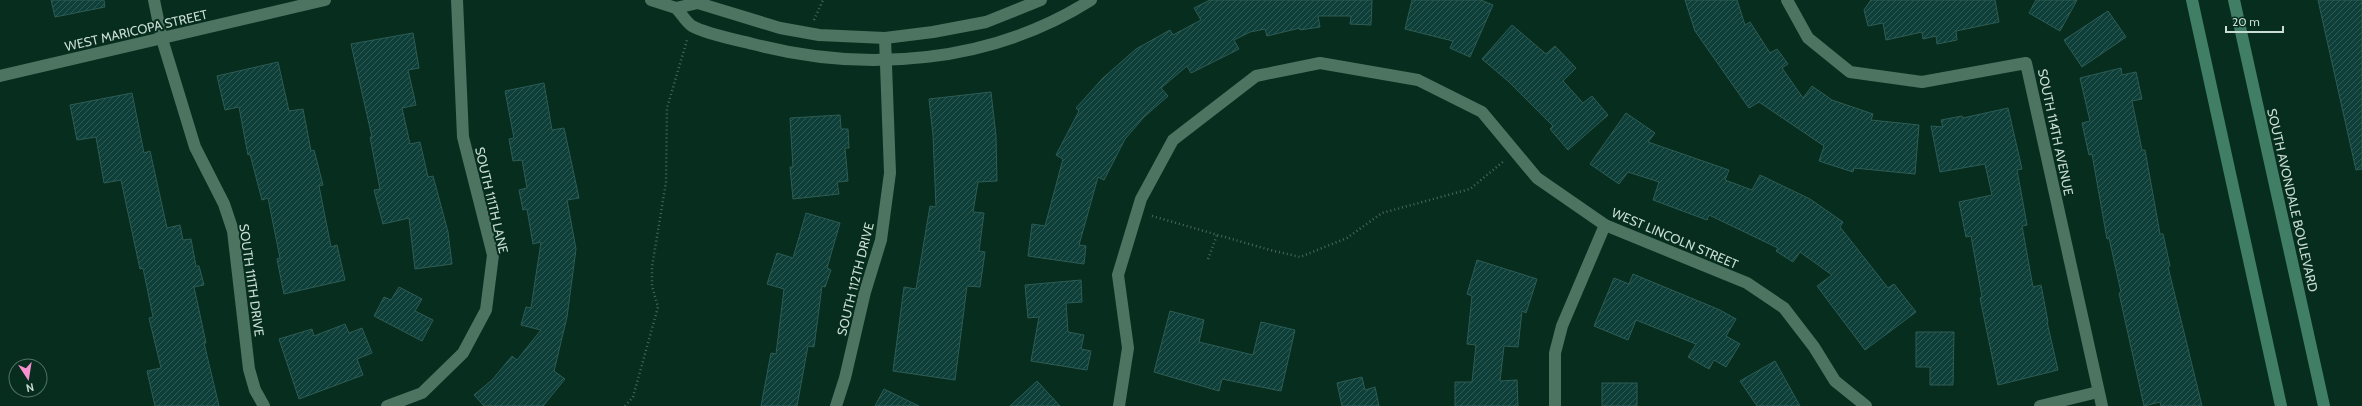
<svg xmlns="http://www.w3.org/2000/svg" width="2362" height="406" font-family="Cabin,sans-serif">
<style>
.building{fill:url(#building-hatch);stroke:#2e5c55}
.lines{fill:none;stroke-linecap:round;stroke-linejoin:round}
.path{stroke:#496a5c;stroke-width:2.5;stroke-dasharray:1 3;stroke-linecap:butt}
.minor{stroke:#4d7361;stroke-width:12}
.tertiary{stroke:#4d7361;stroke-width:12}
.secondary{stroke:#407f66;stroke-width:12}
.labels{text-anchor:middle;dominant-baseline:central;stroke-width:4;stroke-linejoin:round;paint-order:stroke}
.street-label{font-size:13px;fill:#c9ddd2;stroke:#062d1e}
</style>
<defs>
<pattern id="building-hatch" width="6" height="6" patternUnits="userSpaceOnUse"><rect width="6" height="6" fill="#0e3f39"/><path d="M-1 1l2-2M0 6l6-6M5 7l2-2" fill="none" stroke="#305a55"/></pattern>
</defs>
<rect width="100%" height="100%" fill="#062d1e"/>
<g class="building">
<polygon points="51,0 104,0 105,7 55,17"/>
<polygon points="1210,0 1372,0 1371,25 1350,24 1351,16 1318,16 1320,27 1300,30 1300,28 1267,36 1265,29 1250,32 1234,40 1239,49 1191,73 1187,66 1161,88 1168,96 1144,117 1125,139 1104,180 1098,177 1079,245 1086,246 1084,264 1028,256 1032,224 1045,226 1063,159 1056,155 1079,111 1076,108 1103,78 1136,49 1170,30 1173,35 1201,20 1194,8"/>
<polygon points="1412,0 1481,0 1493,5 1470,57 1450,48 1453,41 1405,29"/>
<polygon points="1685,0 1737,0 1745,25 1750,22 1770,53 1777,49 1788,64 1782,68 1803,98 1812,86 1832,100 1873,114 1871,120 1919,125 1915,174 1854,168 1853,172 1819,161 1824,146 1759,102 1749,108 1695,31"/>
<polygon points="1871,0 1995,0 1999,22 1956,31 1957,40 1937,44 1936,36 1923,39 1922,32 1886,40 1883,23 1868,26 1864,10"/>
<polygon points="2036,0 2077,0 2060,31 2029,13"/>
<polygon points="2318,0 2362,0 2362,169 2356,170"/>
<polygon points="2108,11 2126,37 2082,67 2064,40"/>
<polygon points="1512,25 1546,54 1555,46 1576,68 1563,81 1583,103 1592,96 1608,115 1568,150 1550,129 1553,126 1508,81 1482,59"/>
<polygon points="413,33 419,68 408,70 416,105 402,108 410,144 420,142 428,177 433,176 448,232 452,264 415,269 409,218 383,224 374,190 380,189 370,137 372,137 351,44"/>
<polygon points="278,62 289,111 303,109 311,151 314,150 323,185 319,186 331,247 337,245 345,280 284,294 277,259 280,258 268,198 262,200 250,154 248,155 239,107 225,110 217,76"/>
<polygon points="2121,68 2122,75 2136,72 2142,99 2132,101 2142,150 2145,150 2160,234 2163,234 2170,266 2168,267 2202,406 2161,406 2160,402 2144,406 2119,293 2121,292 2109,238 2107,239 2092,154 2089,155 2082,123 2090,121 2080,78"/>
<polygon points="544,83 552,130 564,128 579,198 567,200 576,249 567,317 554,371 565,379 543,406 484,406 474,395 492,380 512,356 517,360 541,330 521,325 526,307 531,308 541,242 533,244 527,209 523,210 519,190 527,188 522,160 513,161 509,139 514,138 505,91"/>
<polygon points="991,92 996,136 997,181 978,182 973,212 984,213 979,251 985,252 980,287 967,286 955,380 893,371 904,287 916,289 930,206 936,207 933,135 929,99"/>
<polygon points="132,93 144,153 150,151 167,228 180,225 183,240 191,239 196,266 199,266 204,285 194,287 206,343 204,343 219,406 155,406 147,371 161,368 149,318 153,317 143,268 140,269 121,180 104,183 96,137 77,140 70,105"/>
<polygon points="2008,108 2022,169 2017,170 2027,225 2022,226 2033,287 2041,285 2048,322 2047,322 2058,370 1998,385 1980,298 1982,297 1971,236 1966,237 1959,202 1992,195 1985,164 1940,172 1931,126 1943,127 1941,120 1962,116 1963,118"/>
<polygon points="1626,113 1655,133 1648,142 1729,170 1725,180 1752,190 1760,175 1810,199 1843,222 1840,227 1888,288 1894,284 1916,312 1865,350 1817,286 1832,275 1800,252 1793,262 1776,251 1778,248 1709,215 1707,220 1653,200 1659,182 1628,172 1619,184 1590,164"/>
<polygon points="840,115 841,129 848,129 849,148 845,148 848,181 837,182 839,194 793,199 790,167 793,167 790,118"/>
<polygon points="806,213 840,223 827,268 831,270 825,287 822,286 814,347 808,346 797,406 761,406 771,353 776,354 784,289 767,284 777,253 793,258"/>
<polygon points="1477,260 1537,279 1526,313 1522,311 1518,347 1504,346 1500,381 1517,380 1518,406 1455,406 1455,382 1472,382 1476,345 1467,344 1472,296 1467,294"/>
<polygon points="1633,274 1720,310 1736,319 1726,336 1740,344 1726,367 1714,360 1709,369 1688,357 1696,344 1636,320 1628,340 1594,326 1614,278 1629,284"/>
<polygon points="1081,280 1082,302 1066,303 1068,332 1084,335 1081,349 1091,351 1087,370 1031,361 1039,317 1028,318 1025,285"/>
<polygon points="399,287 422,299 415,311 433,320 422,341 374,316 384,297 391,300"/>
<polygon points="1170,311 1204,320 1199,342 1253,355 1261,322 1295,330 1281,391 1222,379 1219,391 1154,372"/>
<polygon points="345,324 349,333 362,328 372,353 357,359 363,375 299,399 279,339 312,329 314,336"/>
<polygon points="1916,332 1954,332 1953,385 1930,385 1930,367 1916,367"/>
<polygon points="1775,361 1800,406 1757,406 1740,381"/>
<polygon points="1362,377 1365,390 1375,387 1379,406 1342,406 1337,383"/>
<polygon points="1037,381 1060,406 1010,406"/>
<rect x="1602" y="383" width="35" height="23"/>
<polygon points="884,389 919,406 875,406"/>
</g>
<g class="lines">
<g class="path">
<polyline points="814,20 823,0"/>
<polyline points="1152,216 1270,250 1300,257 1347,238 1382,213 1470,189 1504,161"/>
<polyline points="1208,259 1217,235"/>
<polyline points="625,406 633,397 658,307 652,286 652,267 666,182 667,108 687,40"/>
</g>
<g class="minor">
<polyline points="154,0 162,39 195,147 224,204 233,231 249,369 255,390 264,406"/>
<polyline points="1787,0 1808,38 1850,72 1922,82 2026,63 2102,406"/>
<polyline points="387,406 422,393 463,353 486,310 493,255 463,137 457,0"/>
<polyline points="836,406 845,378 865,292 881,240 890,173 885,38"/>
<polyline points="1119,406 1128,348 1118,275 1141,199 1173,140 1256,76 1320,63 1418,80 1482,112 1537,178 1605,225 1747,283 1784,308 1814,347 1835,381 1866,406"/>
<polyline points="1555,406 1555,353 1562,326 1605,225"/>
<polyline points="2040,406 2098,392"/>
</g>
<g class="tertiary">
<polyline points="651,0 676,8 698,3 780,28 819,35 885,38 933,32 986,22 1041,0"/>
<path d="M676,8C681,13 686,22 692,26C706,34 737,40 753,44C866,74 992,63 1091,0"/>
<polyline points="0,76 325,0"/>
</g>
<g class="secondary">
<polyline points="2192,0 2281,406"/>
<polyline points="2234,0 2324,406"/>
</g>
</g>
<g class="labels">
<g class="street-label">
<text transform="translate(136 30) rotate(-13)">WEST MARICOPA STREET</text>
<text transform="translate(2056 132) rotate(78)">SOUTH 114TH AVENUE</text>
<text transform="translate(492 200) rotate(77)">SOUTH 111TH LANE</text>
<text transform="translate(2293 200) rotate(77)">SOUTH AVONDALE BOULEVARD</text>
<text transform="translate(1675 238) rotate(23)">WEST LINCOLN STREET</text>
<text transform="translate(855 279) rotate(-76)">SOUTH 112TH DRIVE</text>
<text transform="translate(252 280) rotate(82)">SOUTH 111TH DRIVE</text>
</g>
</g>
<g transform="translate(28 378) rotate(168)"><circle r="19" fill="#062d1e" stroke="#547366"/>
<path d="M0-3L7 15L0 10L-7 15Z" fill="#f690cf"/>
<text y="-6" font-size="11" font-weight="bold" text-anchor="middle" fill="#c9ddd2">N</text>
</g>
<path d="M2226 26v6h57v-6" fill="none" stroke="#c9ddd2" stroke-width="2"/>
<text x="2232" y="26" font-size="12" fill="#c9ddd2" stroke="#062d1e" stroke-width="3" paint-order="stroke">20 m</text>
</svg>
